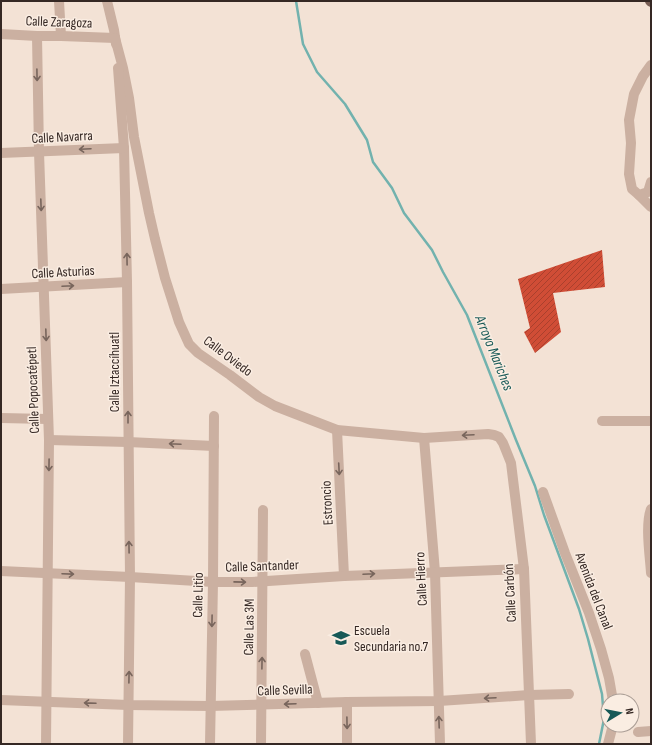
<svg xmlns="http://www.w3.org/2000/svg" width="652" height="745" font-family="'Sofia Sans Condensed',sans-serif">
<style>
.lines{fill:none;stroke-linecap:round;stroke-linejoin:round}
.stream{stroke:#72b2ae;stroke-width:2.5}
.building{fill:url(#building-hatch)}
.minor{stroke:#cbb0a1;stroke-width:10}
.major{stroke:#785d54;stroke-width:10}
.oneway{stroke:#78655c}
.labels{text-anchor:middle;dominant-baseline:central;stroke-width:3;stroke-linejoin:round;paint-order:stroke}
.street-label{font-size:14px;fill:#352824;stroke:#faede2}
.poi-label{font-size:14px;fill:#352824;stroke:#faede2;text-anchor:start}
.water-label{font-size:15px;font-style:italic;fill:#175957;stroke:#faede2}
</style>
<defs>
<pattern id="building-hatch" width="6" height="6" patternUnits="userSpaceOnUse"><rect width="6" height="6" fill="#d04d36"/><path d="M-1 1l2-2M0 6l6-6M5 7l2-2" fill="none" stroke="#aa402d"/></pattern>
</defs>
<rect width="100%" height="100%" fill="#f3e2d5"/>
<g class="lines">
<polyline class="stream" points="296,1 303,44 317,72 345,104 367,140 373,162 392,188 404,213 432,250 443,272 467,315 516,440 535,486 544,515 579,609 588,639 602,694 604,719 599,744"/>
</g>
<polygon class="building" points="602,250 605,287 553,293 561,332 535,353 524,332 530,328 518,279"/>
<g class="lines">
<g class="minor">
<polyline points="59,1 61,36"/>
<polyline points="107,1 114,30 116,44"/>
<polyline points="1,34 37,36 61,36 115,38"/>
<polyline points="37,36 39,152 49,440 46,744"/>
<polyline points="115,38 123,68 129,98 134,137 149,213 155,239 165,278 179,322 189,344 198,353 230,375 259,397 275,406 337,430 424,438 488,434 494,435 499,437 503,443 511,463 524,569 531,744"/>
<polyline points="651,65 643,76 634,94 629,120 631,143 629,174 632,189 639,195 648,192 651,182"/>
<polyline points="118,68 124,148 127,282 130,577 128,744"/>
<polyline points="1,153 124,148"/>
<polyline points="639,195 651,207"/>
<polyline points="1,289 127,282"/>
<polyline points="1,418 48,419"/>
<polyline points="602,421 651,421"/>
<polyline points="337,430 344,576"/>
<polyline points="424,438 435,572 440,744"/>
<polyline points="49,440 128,442 214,446"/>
<polyline points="543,492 565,553 589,613 601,649 609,678 613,701"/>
<path d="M651,509C645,525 650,556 651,573"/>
<polyline points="1,571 130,577 213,582 252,582 344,576 524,569"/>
<polyline points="305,654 318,703"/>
<polyline points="1,700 128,705 210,706 347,702 439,701 529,695 569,694"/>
<polyline points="347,702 347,744"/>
<polyline points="638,732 651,731"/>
<polyline points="210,744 213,582 214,416"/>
<polyline points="261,744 263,510"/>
<polyline points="608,744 613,725"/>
</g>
<polyline class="major" points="650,1 651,2"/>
</g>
<defs><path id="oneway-shaft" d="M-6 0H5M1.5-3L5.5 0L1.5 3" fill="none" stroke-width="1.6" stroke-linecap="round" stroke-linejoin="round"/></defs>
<g class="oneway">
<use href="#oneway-shaft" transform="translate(37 75) rotate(89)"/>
<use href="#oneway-shaft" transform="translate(85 149) rotate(177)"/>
<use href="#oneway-shaft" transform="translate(41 205) rotate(88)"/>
<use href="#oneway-shaft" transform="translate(127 259) rotate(-91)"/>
<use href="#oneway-shaft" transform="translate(68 286) rotate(-3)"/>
<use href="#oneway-shaft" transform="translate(46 335) rotate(88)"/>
<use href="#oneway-shaft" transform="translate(128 417) rotate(-90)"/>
<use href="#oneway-shaft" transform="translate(468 435) rotate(177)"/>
<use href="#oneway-shaft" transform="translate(175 444) rotate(-177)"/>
<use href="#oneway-shaft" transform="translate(49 465) rotate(91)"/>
<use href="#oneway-shaft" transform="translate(339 469) rotate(87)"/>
<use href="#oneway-shaft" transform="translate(129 547) rotate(-91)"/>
<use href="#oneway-shaft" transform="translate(68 574) rotate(2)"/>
<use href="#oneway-shaft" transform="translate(369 574) rotate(-3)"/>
<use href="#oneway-shaft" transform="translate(240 582) rotate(1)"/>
<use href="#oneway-shaft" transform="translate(212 621) rotate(91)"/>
<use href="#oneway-shaft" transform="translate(262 663) rotate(-89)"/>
<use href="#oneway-shaft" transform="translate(129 677) rotate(-89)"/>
<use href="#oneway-shaft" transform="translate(490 698) rotate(177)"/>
<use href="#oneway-shaft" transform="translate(90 703) rotate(-178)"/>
<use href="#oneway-shaft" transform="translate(290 704) rotate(178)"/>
<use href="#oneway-shaft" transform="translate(439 722) rotate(-92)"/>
<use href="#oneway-shaft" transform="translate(347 723) rotate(89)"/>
</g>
<defs>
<g id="school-bare" transform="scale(1.38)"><path d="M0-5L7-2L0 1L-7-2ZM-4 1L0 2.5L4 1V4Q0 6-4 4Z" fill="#175957" stroke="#faede2" stroke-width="2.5" paint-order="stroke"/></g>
</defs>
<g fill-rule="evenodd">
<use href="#school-bare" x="341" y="638"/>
</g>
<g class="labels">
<g class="street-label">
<text transform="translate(59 22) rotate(2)">Calle Zaragoza</text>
<text transform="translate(62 137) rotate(-3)">Calle Navarra</text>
<text transform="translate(63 272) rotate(-3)">Calle Asturias</text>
<text transform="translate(228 356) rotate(37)">Calle Oviedo</text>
<text transform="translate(114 372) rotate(-90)">Calle Iztaccíhuatl</text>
<text transform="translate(33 390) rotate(-92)">Calle Popocatépetl</text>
<text transform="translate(327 503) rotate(-93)">Estroncio</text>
<text transform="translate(262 566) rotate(-2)">Calle Santander</text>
<text transform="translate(421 579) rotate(-93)">Calle Hierro</text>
<text transform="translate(594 591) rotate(69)">Avenida del Canal</text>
<text transform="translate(510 593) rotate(-93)">Calle Carbón</text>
<text transform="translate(198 595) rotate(-89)">Calle Litio</text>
<text transform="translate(249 627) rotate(-89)">Calle Las 3M</text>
<text transform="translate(285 690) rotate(-2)">Calle Sevilla</text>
</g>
<g class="poi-label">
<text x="354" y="630">Escuela<tspan x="354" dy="16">Secundaria no.7</tspan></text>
</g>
<g class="water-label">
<text transform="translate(494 353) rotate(68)">Arroyo Mariches</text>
</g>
</g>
<rect width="652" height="745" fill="none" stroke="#352824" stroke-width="4"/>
<g transform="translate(620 713) rotate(80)"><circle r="19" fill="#faede2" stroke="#ab9e96"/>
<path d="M0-3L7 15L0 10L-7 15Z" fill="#175957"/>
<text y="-6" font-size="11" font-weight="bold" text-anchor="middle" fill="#352824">N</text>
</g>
</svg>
